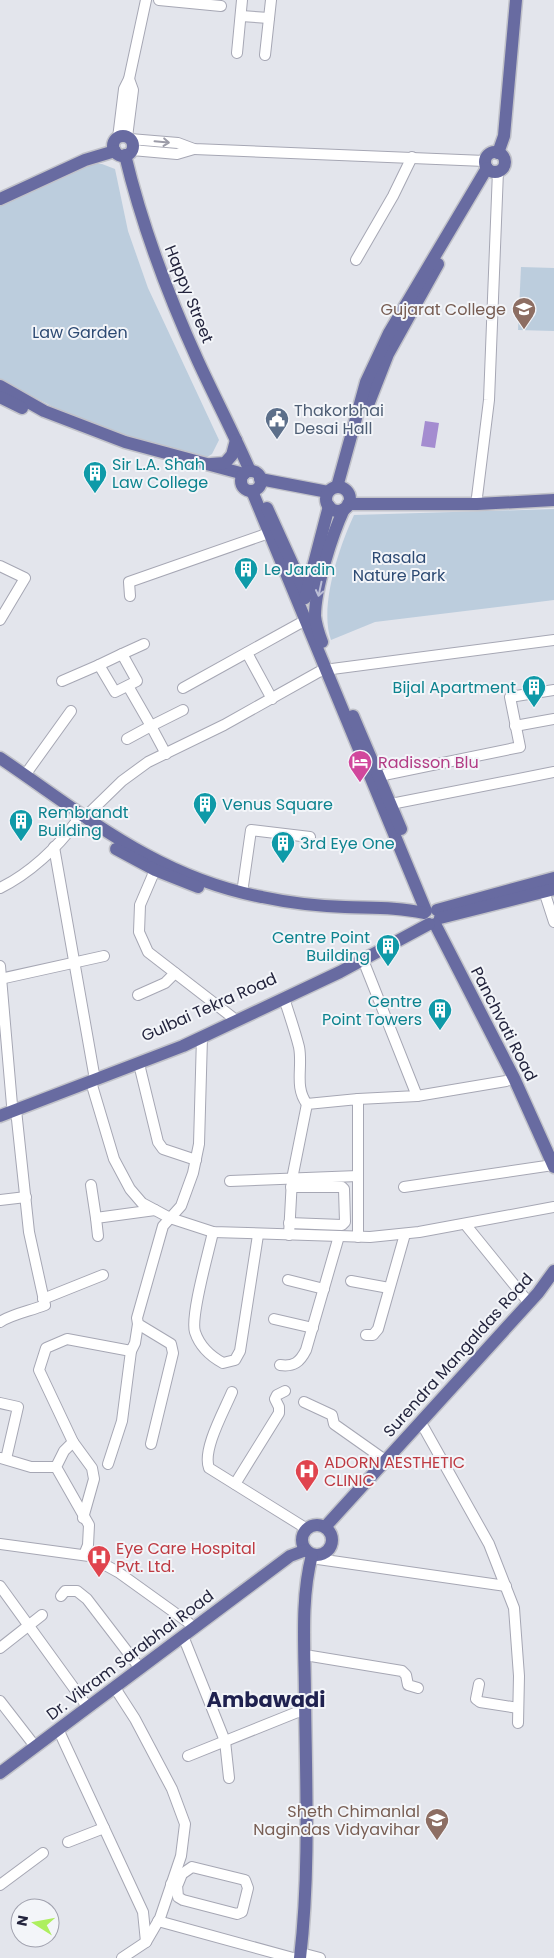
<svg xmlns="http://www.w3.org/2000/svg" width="554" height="1958" font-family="Poppins,sans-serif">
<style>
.green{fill:#bccddd}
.water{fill:#a48cd0}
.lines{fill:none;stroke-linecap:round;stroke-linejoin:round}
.minor-casing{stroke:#a6a7b4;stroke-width:12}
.major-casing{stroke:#c1c2c9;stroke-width:15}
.minor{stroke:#fff;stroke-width:10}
.major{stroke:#686ba1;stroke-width:12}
.oneway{stroke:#9c9ca8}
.oneway2{stroke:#bbbed6}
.labels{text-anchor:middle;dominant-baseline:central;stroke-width:4;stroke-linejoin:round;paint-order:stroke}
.street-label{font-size:16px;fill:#23243d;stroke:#f3f5f9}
.education-label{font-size:16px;fill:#785e54;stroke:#f3f5f9;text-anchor:end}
.park-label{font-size:16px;fill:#2d4a73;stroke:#f3f5f9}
.service-label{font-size:16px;fill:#4e5e75;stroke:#f3f5f9;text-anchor:start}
.culture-label{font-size:16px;fill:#0d838f;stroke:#f3f5f9;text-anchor:start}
.hotel-label{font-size:16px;fill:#b23c85;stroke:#f3f5f9;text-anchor:start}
.health-label{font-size:16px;fill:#be3a42;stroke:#f3f5f9;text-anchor:start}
.district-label{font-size:21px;font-weight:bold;fill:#1f214f;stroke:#f3f5f9}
</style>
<rect width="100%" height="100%" fill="#e3e5ec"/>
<g class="green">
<path d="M88,164H102L115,169L128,231L148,288L219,440L212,454L204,459C183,453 161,449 141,442C92,427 45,404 0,379V206Z"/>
<polygon points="521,267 554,268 554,331 518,330"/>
<path d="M554,509V600L375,622L331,640C319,607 339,547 354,515Z"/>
</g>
<polygon class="water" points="425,421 439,423 435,448 421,446"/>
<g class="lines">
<g class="minor-casing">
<g id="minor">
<polyline points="159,0 221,6"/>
<polyline points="241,16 269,18"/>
<polyline points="237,53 242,0"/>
<polyline points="265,55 271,0"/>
<polyline points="127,137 133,90 129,79"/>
<polyline points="118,138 124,89 129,79 146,0"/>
<polyline points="130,139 178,143 194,149 485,161"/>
<polyline points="132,150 177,154 194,149"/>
<polyline points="356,260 393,196 412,157"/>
<polyline points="477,497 489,400 498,171"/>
<polyline points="0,566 25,578 0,620"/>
<polyline points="130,596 129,582 269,533"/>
<polyline points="247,653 272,699"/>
<polygon points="122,654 137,681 115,692 99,665"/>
<polyline points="122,654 144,644"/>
<polyline points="332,669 554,640"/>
<polyline points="62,681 99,665"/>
<polyline points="183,688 304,621"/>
<polyline points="515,726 554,719"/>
<polyline points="127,739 151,726 128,686"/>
<polyline points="166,754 151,726 183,710"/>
<polyline points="25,775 71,711"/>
<polyline points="379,776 520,747 510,697 554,690"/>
<polyline points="391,804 554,772"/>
<polyline points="84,818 122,781 148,762 224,725 324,669"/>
<polyline points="54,847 94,1074"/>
<polyline points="155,870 140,905 139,932 148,952 232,1017"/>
<path d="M0,888C29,874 58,847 76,822"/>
<polyline points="544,891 554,922"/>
<polyline points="242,893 251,830 310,837"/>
<polyline points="0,966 12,1105"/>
<polyline points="0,979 104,956"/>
<polyline points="138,995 165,983 175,973"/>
<path d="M284,998C289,1014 295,1031 299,1047C303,1067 294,1087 307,1104"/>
<polyline points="139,1064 158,1142 163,1149 196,1160"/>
<polyline points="91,1082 114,1159 130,1189 142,1203 170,1218 213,1232 370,1237 419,1232 554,1207"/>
<polyline points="417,1096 506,1081 514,1078"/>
<polyline points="358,1099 417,1096 363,960"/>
<polyline points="230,1181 358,1176"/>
<polyline points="91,1185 96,1218"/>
<polyline points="404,1187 553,1165"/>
<polyline points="0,1200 26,1197"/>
<polyline points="289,1223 342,1225 345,1222 344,1189 342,1187 291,1187"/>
<polyline points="465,1224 529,1303"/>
<path d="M213,1232C209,1251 190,1316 195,1332C200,1347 210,1356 223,1363L235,1360L240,1351L258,1235"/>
<polyline points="289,1235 292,1179 307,1104 358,1099 358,1237"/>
<polyline points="98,1236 96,1218 155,1210"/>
<polyline points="288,1280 324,1289"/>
<polyline points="351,1281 389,1288"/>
<polyline points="43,1299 103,1275"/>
<polyline points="274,1319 313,1328"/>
<path d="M0,1322C12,1314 30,1311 45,1305L29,1232L16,1110"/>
<polyline points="366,1335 373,1335 378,1329 405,1234"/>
<path d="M280,1365C294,1367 300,1362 306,1350L339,1236"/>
<path d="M232,1392C224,1411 202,1450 209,1468L307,1529"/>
<polyline points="304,1402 332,1415 334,1424 385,1460"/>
<polyline points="0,1403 18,1407 6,1459"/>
<polyline points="424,1428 489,1544 514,1608 519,1676 518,1723"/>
<polyline points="73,1442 92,1468 94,1479 83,1518"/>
<polyline points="151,1444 173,1353 171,1344 138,1324 137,1318 163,1226 181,1206 193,1173 199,1144 202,1037"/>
<polyline points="1,1458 31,1467 56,1467"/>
<polyline points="108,1464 122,1421 131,1351"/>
<polyline points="235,1484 279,1413 279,1407 275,1399 277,1395 285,1391"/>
<polyline points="0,1544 89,1556 118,1572 189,1623"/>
<polyline points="84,1555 88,1545 89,1525 56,1467 64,1451 73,1442 39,1370 46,1348 67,1339 131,1351 135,1343 138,1324"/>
<polyline points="318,1559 506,1586"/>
<polyline points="0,1586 84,1702"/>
<polyline points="61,1596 65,1591 77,1591 87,1599 136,1663"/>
<polyline points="183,1636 225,1741 229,1778"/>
<polyline points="0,1648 42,1615"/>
<polyline points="311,1656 402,1671 406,1675 408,1685 418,1688"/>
<polyline points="479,1684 476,1699 480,1702 518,1708"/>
<polyline points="115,1688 135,1719 172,1789 185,1824 181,1856 160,1918 146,1942 122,1958"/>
<polyline points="0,1701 31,1741"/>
<polyline points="58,1729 143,1912 146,1942"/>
<polyline points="188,1756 305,1709"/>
<polyline points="68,1842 104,1828"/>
<polyline points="171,1884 177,1885 178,1897 183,1900 237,1914 242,1912 248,1888 245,1880 192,1867 182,1874 178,1884"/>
<polyline points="0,1885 43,1853"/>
<polyline points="158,1921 293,1958"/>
<polyline points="301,1953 320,1958"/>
</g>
</g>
<g class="major-casing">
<g id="major">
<circle cx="123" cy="146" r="10"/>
<circle cx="495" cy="162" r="10"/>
<polyline points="498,153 504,136 516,0"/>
<path d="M125,155C142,226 168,295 198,361C215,398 234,434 250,471"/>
<polyline points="0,199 85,160 115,151"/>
<polyline points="0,386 44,411 125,442 244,474"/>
<polyline points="0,397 22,408"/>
<polyline points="368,405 388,354 438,264"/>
<polyline points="211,464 225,463 232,455 236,440"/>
<circle cx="251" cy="481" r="10"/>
<polyline points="260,479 328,492"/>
<polyline points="337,487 366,382 389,333 487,168"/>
<circle cx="338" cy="499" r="12"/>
<polyline points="252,491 426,911"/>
<polyline points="348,504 477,504 554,500"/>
<polyline points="267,508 306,594"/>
<polyline points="305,598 329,506"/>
<path d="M322,642C319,634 316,626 315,616C315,588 332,535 344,509"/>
<polyline points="353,716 401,829"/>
<path d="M0,758C86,816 156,877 262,897C290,903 317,906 345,907C372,908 398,907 424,913"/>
<polyline points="116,849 155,870 198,887"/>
<polyline points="437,910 554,878"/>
<polyline points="440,918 554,889"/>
<polyline points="435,924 514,1078 554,1167"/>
<polyline points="0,1116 183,1046 340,972 429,924"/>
<circle cx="317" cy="1540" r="15"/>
<polyline points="325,1527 538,1293 554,1271"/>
<polyline points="0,1773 290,1556 306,1550"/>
<path d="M300,1958C310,1872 306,1785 305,1699C305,1652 300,1600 312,1555"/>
</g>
</g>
<use href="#minor" class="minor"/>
<use href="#major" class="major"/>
</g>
<defs><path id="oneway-shaft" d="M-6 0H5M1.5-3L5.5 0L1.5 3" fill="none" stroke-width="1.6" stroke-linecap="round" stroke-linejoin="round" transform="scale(1.25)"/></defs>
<use class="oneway" href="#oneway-shaft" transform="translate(162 142) rotate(5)"/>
<use class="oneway2" href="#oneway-shaft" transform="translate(320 589) rotate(102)"/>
<defs>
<g id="university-pin" transform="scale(1.25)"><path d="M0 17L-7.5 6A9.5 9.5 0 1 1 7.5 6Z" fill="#8d6e63" stroke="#f3f5f9"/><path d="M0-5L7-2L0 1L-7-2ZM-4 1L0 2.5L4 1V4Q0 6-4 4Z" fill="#fff"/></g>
<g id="civic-pin" transform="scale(1.25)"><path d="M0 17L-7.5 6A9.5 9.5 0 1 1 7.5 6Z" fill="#5c6f8a" stroke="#f3f5f9"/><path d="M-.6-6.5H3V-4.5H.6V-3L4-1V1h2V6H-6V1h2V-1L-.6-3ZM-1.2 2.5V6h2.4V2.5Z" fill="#fff"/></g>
<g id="building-pin" transform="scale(1.25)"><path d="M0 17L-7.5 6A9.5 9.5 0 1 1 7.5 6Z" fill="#0f9aa8" stroke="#f3f5f9"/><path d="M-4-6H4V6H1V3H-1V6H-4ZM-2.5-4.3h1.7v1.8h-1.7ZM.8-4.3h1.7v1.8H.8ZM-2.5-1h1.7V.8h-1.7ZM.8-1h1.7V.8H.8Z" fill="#fff"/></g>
<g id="hotel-pin" transform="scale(1.25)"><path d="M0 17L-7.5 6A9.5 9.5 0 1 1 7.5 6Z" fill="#d1479c" stroke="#f3f5f9"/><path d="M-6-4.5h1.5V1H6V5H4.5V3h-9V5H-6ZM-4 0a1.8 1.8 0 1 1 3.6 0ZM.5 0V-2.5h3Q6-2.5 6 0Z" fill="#fff"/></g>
<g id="hospital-pin" transform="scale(1.25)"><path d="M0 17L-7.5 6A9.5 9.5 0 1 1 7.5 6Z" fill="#e0444e" stroke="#f3f5f9"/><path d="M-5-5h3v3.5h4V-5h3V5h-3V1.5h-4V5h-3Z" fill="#fff"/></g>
<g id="school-pin" transform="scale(1.25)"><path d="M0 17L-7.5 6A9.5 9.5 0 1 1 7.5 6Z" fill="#8d6e63" stroke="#f3f5f9"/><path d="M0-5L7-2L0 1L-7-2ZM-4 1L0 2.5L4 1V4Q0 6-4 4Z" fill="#fff"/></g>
</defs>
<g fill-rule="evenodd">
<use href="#university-pin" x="524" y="309"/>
<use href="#civic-pin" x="277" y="419"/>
<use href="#building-pin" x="95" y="473"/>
<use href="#building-pin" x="246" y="569"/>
<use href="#building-pin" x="534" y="687"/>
<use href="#hotel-pin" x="360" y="762"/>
<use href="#building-pin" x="205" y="804"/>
<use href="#building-pin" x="21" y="821"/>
<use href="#building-pin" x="283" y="843"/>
<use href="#building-pin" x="388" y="946"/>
<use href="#building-pin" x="440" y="1010"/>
<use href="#hospital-pin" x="307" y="1471"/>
<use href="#hospital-pin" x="99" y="1557"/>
<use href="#school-pin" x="437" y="1820"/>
</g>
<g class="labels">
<g class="street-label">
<text transform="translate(189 294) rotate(68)">Happy Street</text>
<text transform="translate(209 1007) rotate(-24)">Gulbai Tekra Road</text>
<text transform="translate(504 1024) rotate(63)">Panchvati Road</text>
<text transform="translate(458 1355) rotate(-48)">Surendra Mangaldas Road</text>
<text transform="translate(130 1655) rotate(-37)">Dr. Vikram Sarabhai Road</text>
</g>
<g class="education-label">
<text x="506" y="309">Gujarat College</text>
<text x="420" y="1811">Sheth Chimanlal<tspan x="420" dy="18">Nagindas Vidyavihar</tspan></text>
</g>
<g class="park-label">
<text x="80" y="332">Law Garden</text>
<text x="399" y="557">Rasala<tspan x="399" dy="18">Nature Park</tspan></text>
</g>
<g class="service-label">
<text x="294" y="410">Thakorbhai<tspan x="294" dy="18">Desai Hall</tspan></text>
</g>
<g class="culture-label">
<text x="112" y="464">Sir L.A. Shah<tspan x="112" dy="18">Law College</tspan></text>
<text x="264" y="569">Le Jardin</text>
<text x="516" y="687" text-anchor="end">Bijal Apartment</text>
<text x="222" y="804">Venus Square</text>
<text x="38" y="812">Rembrandt<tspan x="38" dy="18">Building</tspan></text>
<text x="300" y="843">3rd Eye One</text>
<text x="370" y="937" text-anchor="end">Centre Point<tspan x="370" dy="18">Building</tspan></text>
<text x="422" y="1001" text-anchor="end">Centre<tspan x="422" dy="18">Point Towers</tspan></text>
</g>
<g class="hotel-label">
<text x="378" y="762">Radisson Blu</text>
</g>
<g class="health-label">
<text x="324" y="1462">ADORN AESTHETIC<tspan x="324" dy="18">CLINIC</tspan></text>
<text x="116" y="1548">Eye Care Hospital<tspan x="116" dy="18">Pvt. Ltd.</tspan></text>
</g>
<g class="district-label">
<text x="266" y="1699">Ambawadi</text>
</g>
</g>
<g transform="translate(35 1923) rotate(281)"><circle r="24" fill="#f3f5f9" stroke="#a0a1ae"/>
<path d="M0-4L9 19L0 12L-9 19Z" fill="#adef5e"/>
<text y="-8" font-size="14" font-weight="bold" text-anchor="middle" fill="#23243d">N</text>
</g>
</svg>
